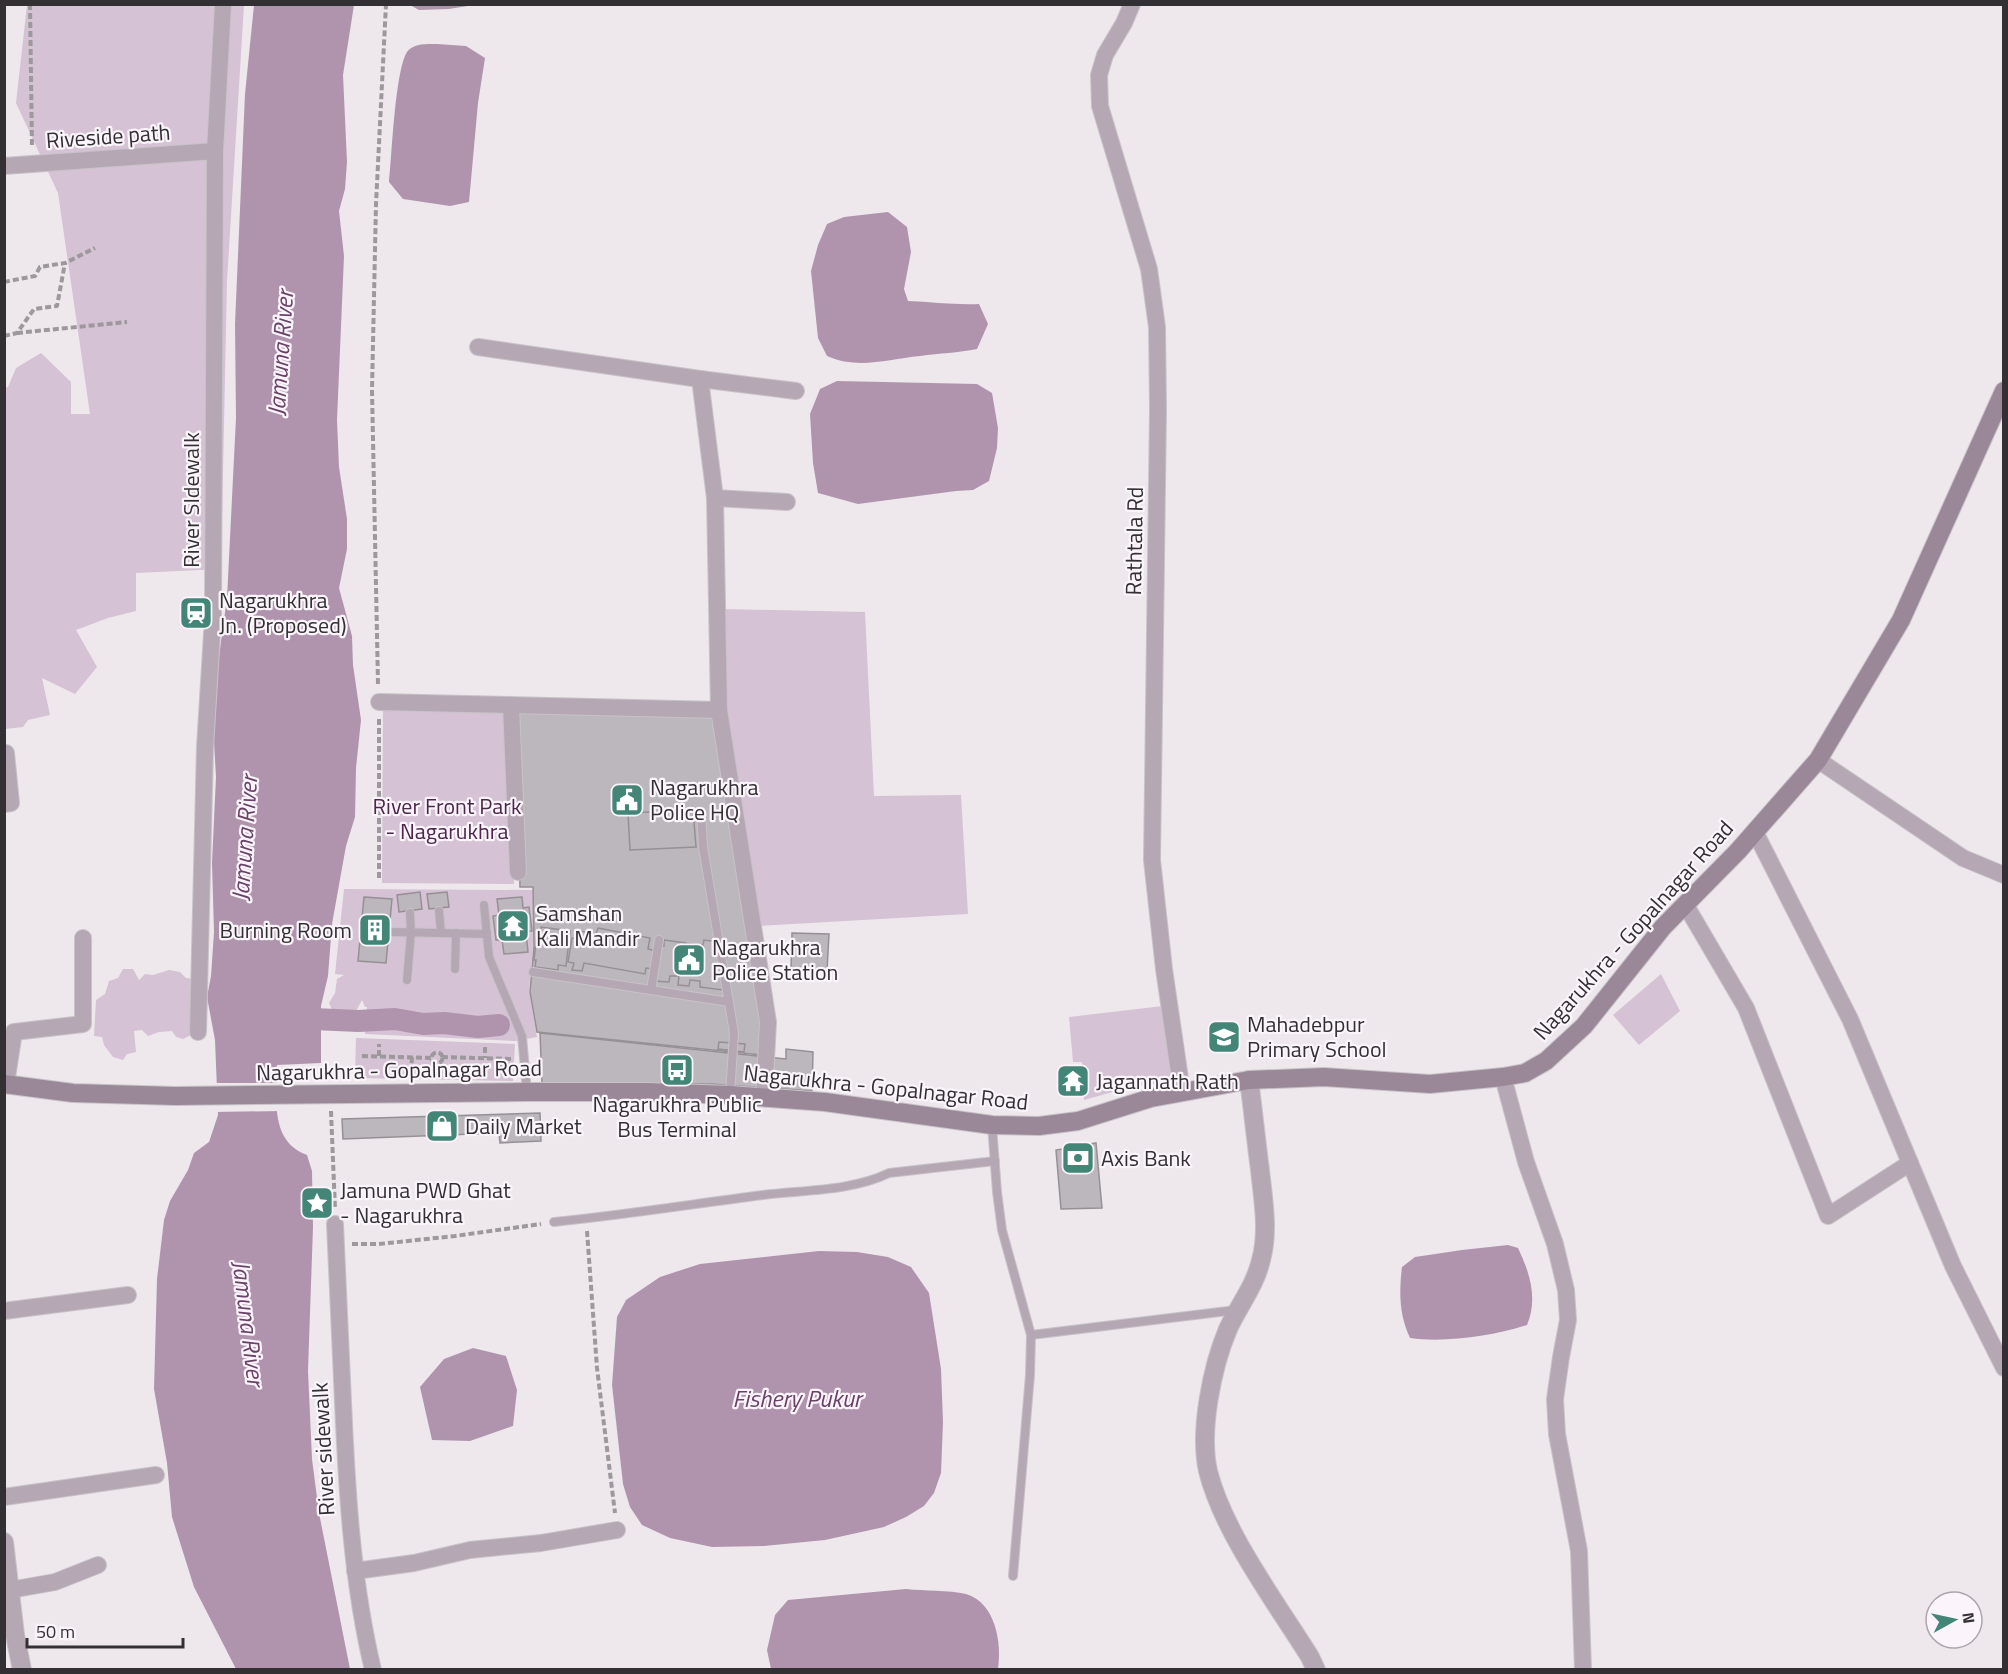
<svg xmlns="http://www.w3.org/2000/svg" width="2008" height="1674" font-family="'Titillium Web',sans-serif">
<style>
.green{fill:#d5c2d4}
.water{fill:#b094ae}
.pier{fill:#eee8ed}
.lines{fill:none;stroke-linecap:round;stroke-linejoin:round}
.canal{stroke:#b094ae;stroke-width:22}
.building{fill:#bcb7bc;stroke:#969095;stroke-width:1.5}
.service-casing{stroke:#c8c3c8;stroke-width:10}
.minor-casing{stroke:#c8c3c8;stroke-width:18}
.tertiary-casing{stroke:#c8c3c8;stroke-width:20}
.secondary-casing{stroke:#c8c3c8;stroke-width:20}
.path{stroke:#9c989b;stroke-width:4;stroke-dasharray:6 3;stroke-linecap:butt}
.service{stroke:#b5a8b4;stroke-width:8}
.minor{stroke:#b5a8b4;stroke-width:16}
.tertiary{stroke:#b5a8b4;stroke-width:18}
.secondary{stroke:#9a8899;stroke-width:18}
.labels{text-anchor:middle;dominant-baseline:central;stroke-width:4.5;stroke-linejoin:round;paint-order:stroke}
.street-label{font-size:22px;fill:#323032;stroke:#fbf5fb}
.poi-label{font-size:22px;fill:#323032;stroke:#fbf5fb;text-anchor:start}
.park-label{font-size:22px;fill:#4c274b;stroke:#fbf5fb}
.water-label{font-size:24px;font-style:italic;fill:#6a4268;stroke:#fbf5fb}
</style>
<rect width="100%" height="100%" fill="#eee8ed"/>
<g class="green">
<polygon points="27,5 244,5 227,281 221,569 136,573 136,611 108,618 76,630 97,667 75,694 42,678 50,715 28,720 23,727 5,729 4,388 8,387 16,368 41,353 71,382 71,414 90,414 58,193 16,103"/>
<polygon points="721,609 865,612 874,796 961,795 968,914 758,926 724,710"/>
<polygon points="383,705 508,709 514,884 382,883"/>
<path d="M344,889L533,890V946L529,990L537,1037L515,1041L365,1034L367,1007H365L362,1000C355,1012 352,1026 335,1017L329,1003L335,993L337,979L344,975L335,974Z"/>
<polygon points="123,969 133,969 139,980 145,974 153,975 169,970 180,972 186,978 203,980 203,1016 190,1023 191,1035 183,1039 176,1037 172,1031 159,1032 148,1036 142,1030 134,1031 136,1052 127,1054 123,1060 113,1057 104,1045 102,1037 94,1036 96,1000 105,994 109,981 118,978"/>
<polygon points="1661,974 1680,1011 1639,1045 1613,1015"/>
<polygon points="1163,1006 1173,1081 1127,1088 1084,1100 1082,1062 1073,1062 1069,1017"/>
<polygon points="356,1038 515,1044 513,1081 355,1078"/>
</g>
<g class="water">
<path d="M254,5H354L343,75L347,162L345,189L339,211L344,256L337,420L339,467L347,519V549L339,588L352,636L353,665L361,720L356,768L355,817L346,846L332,924L328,976L321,1006V1063L277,1065C277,1098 269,1141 307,1155L312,1171L313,1227L308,1371L312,1459L319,1513L350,1669H236L194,1587L172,1517L167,1463L154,1389L157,1279L164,1220L170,1201L188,1170L194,1153L209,1142L218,1115L215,1040L207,997L211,976L214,932L212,863L216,777L212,707L227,598L236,418L235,324L245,94Z"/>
<polygon points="410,5 474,5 449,9 419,10"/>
<path d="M437,44L466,46L485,58L478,103L469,202L450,206L403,199L389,182C392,156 395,71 407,52C413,43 428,44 437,44Z"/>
<path d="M888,212L907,227L911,252L904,289L908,301C932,302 955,305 979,304L988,324L977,349C958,353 940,353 920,356C888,359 858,370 827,356L818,338L811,271L818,245L827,224L844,217Z"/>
<polygon points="837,381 977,384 992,393 998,428 997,448 989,481 973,490 956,491 858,504 818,493 813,463 810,414 820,389"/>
<path d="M1508,1245L1518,1248C1530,1273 1538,1299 1527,1325C1494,1336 1444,1343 1410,1338C1399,1315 1399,1292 1402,1267L1415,1257L1462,1250Z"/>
<polygon points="819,1251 857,1252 888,1257 911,1267 929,1293 941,1369 943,1422 941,1473 934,1493 924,1506 906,1517 884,1527 825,1540 764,1546 712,1547 670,1538 642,1525 630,1507 623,1484 612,1385 617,1317 626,1300 660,1277 700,1264"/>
<polygon points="473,1348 506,1356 517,1390 513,1426 470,1441 432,1440 420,1387 444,1359"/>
<path d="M906,1589C924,1591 949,1590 966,1594C996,1603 1002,1644 998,1669H771L767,1650L775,1615L788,1600Z"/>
</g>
<polygon class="pier" points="213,1083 280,1083 279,1111 214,1112"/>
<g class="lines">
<polyline class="canal" points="291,1018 358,1021 395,1019 423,1024 444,1023 478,1027 499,1025"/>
</g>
<g class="building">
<polygon points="515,708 723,713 771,1056 537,1032 530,992 534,946 533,887 520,887"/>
<polygon points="693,810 696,847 630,850 628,813"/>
<polygon points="420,892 422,909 399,912 397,895"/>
<polygon points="447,892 449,907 429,909 427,894"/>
<polygon points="364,897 392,899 386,963 358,961"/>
<polygon points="522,897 523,908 529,907 532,931 526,932 528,952 504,954 502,940 496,940 493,916 499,915 497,899"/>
<polygon points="541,927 570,931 566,966 558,965 558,970 535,967 536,960 534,960 537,933 541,933"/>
<polygon points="598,928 650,938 648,949 656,951 653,969 646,968 645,974 584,963 582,971 572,970 574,963 568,962 572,938 578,939 580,931 596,934"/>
<polygon points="792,933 829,934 827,971 791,970"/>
<polygon points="664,940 686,943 687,949 688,944 698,945 697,950 699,951 700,945 703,945 704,940 728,943 723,990 700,987 700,981 690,980 689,986 678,985 679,976 670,976 669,982 654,981 659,945 664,946"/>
<polygon points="540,1033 786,1059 786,1049 813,1052 812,1091 711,1084 542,1084"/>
<polygon points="719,1042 745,1044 744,1052 718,1049"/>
<polygon points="1079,1070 1081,1091 1066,1092 1064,1071"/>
<polygon points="540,1113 541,1141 500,1143 499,1133 343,1139 342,1119"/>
<polygon points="1096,1143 1102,1208 1061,1209 1056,1150"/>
</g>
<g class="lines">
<g class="service-casing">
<g id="service">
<polyline points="701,812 703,847 734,1033 730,1095"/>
<polyline points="484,905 489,957 522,1036 527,1092"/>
<polyline points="439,911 441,933"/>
<polyline points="391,932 487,934"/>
<polyline points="455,969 456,933"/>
<polyline points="533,972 729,1002"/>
<polyline points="407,980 411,933 410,913"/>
<polyline points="651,990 659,940"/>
<polyline points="992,1125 997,1192 1002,1230 1031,1335 1030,1375 1013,1576"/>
<path d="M554,1222C624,1215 693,1204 763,1195C804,1190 852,1191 889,1173L995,1161"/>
<polyline points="1031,1335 1236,1310"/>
</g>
</g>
<g class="minor-casing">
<g id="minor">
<polyline points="1132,4 1124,23 1105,55 1099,75 1100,106 1149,269 1157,327 1158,409 1152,860 1164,969 1182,1092"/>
<polyline points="4,166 215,151"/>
<polyline points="478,347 700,379 715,498 719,710 768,1022 764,1098"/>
<polyline points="700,379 796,391"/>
<polyline points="715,498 787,502"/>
<polyline points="379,702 719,710"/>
<polyline points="511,705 518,872"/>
<polyline points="1818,760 1963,858 2004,875"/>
<polyline points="4,804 11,803 6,753"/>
<polyline points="1755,832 1850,1019 1953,1266 2004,1368"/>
<polyline points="1685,904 1746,1008 1828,1216 1910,1163"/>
<polyline points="198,1032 205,747 213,617 215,151 223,4"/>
<polyline points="1503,1077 1526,1162 1555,1244 1566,1290 1568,1320 1561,1357 1555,1399 1557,1434 1579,1551 1583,1670"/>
<polyline points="6,1084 14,1032 83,1024 83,938"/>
<path d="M335,1224C338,1283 340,1343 343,1402C347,1492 352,1582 373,1670"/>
<polyline points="4,1311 128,1295"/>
<polyline points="4,1497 156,1475"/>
<polyline points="355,1571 414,1563 470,1550 541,1543 617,1530"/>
<polyline points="10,1590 55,1582 98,1565"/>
</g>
</g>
<g class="tertiary-casing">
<g id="tertiary">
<path d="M1249,1080C1253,1110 1256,1140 1260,1170C1263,1199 1269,1231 1261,1260C1255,1286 1239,1305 1228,1329C1212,1367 1199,1431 1208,1471C1223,1532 1277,1604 1310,1657L1316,1670"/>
<polyline points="4,1542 15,1635 22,1670"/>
</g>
</g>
<g class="secondary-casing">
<polyline id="secondary" points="4,1084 73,1093 175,1096 527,1092 647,1092 730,1095 825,1102 992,1125 1039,1126 1078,1121 1151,1098 1249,1080 1324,1077 1430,1084 1503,1077 1525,1073 1546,1061 1584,1026 1663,927 1738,851 1818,760 1901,620 2004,391"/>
</g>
<g class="path">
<polyline points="30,4 32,148"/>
<polyline points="4,282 35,276 40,267 65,263 95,248"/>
<polyline points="17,333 127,322"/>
<polyline points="4,336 17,333 34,309 57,306 65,263"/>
<polyline points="378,684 372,390 376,204 386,4"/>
<polyline points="379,719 379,879"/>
<polyline points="485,1047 485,1058"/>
<circle cx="437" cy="1058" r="5.5"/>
<polyline points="362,1056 431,1058"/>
<polyline points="379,1056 379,1044"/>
<polyline points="442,1057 511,1059"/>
<polyline points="500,1071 501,1059"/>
<polyline points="411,1072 412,1057"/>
<polyline points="331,1111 335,1209"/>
<polyline points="310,1215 319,1214"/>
<polyline points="587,1231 597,1368 615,1513"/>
<polyline points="352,1244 379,1244 455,1236 541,1224"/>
</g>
<use href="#service" class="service"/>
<use href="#minor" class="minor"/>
<use href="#tertiary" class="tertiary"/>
<use href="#secondary" class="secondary"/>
</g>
<defs>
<g id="station-square" transform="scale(1.725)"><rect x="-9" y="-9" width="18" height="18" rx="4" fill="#438678" stroke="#fbf5fb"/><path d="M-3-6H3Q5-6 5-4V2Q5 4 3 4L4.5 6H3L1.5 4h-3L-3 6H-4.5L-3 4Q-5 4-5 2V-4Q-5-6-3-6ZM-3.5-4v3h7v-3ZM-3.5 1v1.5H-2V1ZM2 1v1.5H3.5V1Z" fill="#fff"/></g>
<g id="civic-square" transform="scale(1.725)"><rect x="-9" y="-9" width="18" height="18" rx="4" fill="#438678" stroke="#fbf5fb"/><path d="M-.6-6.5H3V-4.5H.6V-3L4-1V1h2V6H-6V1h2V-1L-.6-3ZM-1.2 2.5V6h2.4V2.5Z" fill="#fff"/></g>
<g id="temple-square" transform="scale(1.725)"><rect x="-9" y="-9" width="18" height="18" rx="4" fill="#438678" stroke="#fbf5fb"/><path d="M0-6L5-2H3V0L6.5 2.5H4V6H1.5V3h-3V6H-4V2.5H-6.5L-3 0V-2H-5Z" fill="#fff"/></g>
<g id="building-square" transform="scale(1.725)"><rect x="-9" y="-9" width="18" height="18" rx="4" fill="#438678" stroke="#fbf5fb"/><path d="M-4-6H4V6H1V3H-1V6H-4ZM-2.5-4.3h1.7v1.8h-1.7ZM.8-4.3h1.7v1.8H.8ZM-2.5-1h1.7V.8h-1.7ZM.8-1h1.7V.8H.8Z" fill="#fff"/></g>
<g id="school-square" transform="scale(1.725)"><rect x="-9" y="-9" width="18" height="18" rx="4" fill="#438678" stroke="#fbf5fb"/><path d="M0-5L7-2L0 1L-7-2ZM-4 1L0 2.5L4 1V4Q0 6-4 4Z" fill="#fff"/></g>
<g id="bus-square" transform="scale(1.725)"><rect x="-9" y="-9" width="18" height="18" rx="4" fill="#438678" stroke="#fbf5fb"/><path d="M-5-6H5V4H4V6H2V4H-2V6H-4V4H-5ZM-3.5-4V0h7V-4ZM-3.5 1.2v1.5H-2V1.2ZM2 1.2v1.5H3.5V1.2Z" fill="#fff"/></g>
<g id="shop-square" transform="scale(1.725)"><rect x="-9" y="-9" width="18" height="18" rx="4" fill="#438678" stroke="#fbf5fb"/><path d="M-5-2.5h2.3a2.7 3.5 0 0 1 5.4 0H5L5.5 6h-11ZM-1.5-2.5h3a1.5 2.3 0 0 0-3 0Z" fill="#fff"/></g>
<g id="bank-square" transform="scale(1.725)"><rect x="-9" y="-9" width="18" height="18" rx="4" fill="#438678" stroke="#fbf5fb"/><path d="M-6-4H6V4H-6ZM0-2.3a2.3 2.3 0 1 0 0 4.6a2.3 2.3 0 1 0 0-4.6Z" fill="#fff"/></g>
<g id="sight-square" transform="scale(1.725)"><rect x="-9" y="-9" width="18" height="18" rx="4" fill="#438678" stroke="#fbf5fb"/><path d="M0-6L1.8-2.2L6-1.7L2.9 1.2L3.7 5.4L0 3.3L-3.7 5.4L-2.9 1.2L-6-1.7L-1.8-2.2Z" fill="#fff"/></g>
</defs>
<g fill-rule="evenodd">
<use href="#station-square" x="196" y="613"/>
<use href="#civic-square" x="627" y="800"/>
<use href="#temple-square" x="513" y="926"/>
<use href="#building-square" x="375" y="930"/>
<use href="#civic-square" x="689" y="960"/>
<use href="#school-square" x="1224" y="1037"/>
<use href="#bus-square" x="677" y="1070"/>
<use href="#temple-square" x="1073" y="1081"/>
<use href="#shop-square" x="442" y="1126"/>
<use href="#bank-square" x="1078" y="1158"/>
<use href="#sight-square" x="317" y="1203"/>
</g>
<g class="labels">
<g class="street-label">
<text transform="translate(108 136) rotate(-4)">Riveside path</text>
<text transform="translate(191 500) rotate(-90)">River SIdewalk</text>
<text transform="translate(1134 541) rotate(-89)">Rathtala Rd</text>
<text transform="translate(1633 930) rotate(-48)">Nagarukhra - Gopalnagar Road</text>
<text transform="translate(399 1070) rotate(-1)">Nagarukhra - Gopalnagar Road</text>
<text transform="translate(886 1087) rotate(6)">Nagarukhra - Gopalnagar Road</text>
<text transform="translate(323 1449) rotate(-93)">River sidewalk</text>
</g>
<g class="poi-label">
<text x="219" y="600">Nagarukhra<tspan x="219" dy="25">Jn. (Proposed)</tspan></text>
<text x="650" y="787">Nagarukhra<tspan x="650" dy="25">Police HQ</tspan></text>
<text x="536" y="913">Samshan<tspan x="536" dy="25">Kali Mandir</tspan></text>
<text x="352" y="930" text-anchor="end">Burning Room</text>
<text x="712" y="947">Nagarukhra<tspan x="712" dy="25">Police Station</tspan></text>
<text x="1247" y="1024">Mahadebpur<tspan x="1247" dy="25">Primary School</tspan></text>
<text x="1096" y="1081">Jagannath Rath</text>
<text x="677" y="1104" text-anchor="middle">Nagarukhra Public<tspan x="677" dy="25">Bus Terminal</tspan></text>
<text x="465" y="1126">Daily Market</text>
<text x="1101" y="1158">Axis Bank</text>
<text x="340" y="1190">Jamuna PWD Ghat<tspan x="340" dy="25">- Nagarukhra</tspan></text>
</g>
<g class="park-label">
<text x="447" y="806">River Front Park<tspan x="447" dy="25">- Nagarukhra</tspan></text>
</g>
<g class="water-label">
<text transform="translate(280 353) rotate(-86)">Jamuna River</text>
<text transform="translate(244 838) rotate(-86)">Jamuna River</text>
<text transform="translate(249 1323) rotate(83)">Jamuna River</text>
<text x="797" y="1398">Fishery Pukur</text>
</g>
</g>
<rect width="2008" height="1674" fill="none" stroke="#323032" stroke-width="12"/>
<g transform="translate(1954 1620) rotate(82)"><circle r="28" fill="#fbf5fb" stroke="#aba6ab" stroke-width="1.5"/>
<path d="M0-4.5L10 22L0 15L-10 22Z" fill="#438678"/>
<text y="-9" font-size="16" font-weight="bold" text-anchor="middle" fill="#323032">N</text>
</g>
<path d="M27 1638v9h156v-9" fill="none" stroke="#323032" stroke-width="3"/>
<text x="36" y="1638" font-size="18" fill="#323032" stroke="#fbf5fb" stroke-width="4.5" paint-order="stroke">50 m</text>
</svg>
